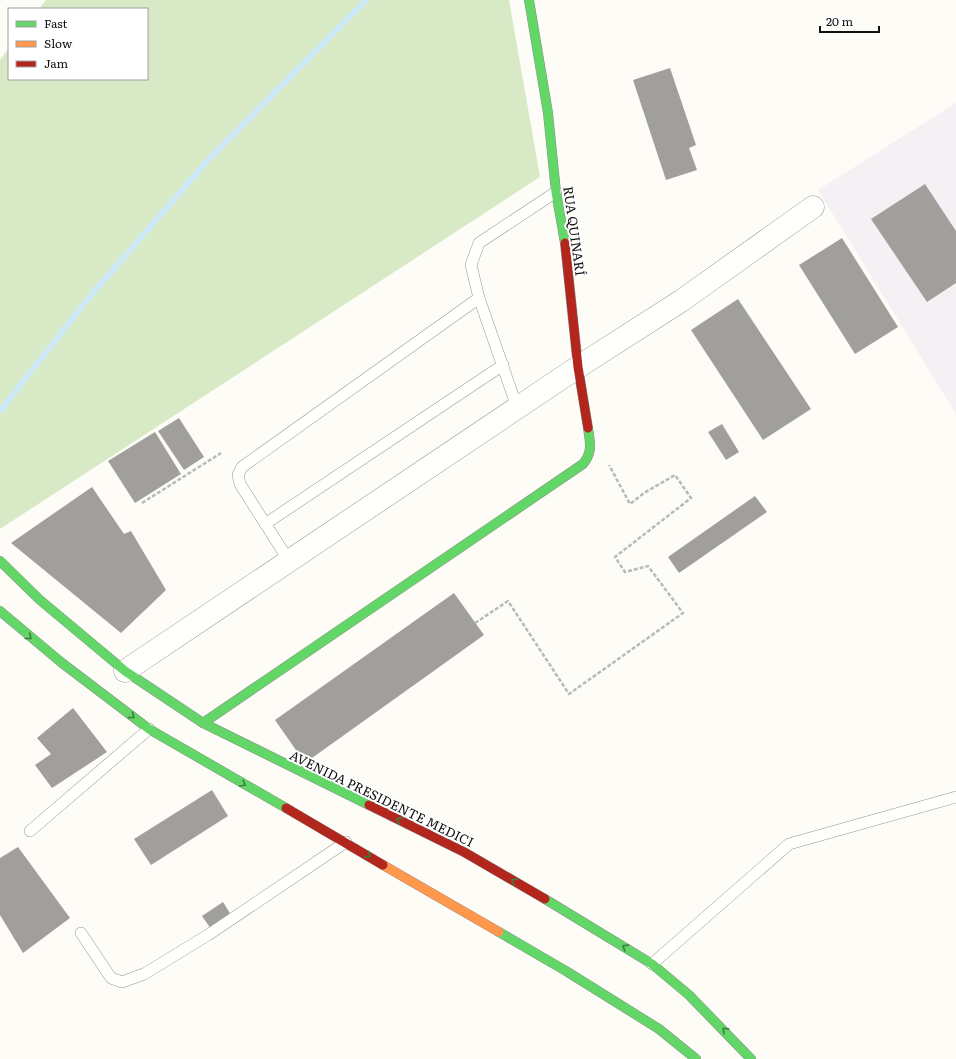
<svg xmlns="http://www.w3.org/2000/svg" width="956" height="1059" font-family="Literata,serif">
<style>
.industrial{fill:#f5f0f3}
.forest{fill:#d8eac5}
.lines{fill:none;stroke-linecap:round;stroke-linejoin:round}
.stream{stroke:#cde8f7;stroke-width:6}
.building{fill:#a19f9c}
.lane-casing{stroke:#979795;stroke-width:12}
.street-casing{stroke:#979795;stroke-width:23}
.fast-casing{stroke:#8e8d8b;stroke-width:10}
.slow-casing{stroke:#8e8d8b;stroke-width:10}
.jam-casing{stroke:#8e8d8b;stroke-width:10}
.path{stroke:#b9b9b8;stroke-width:2.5;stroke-dasharray:4 2;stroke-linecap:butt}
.lane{stroke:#fffffe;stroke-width:11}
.street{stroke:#fffffe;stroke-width:22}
.fast{stroke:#63d668;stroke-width:9}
.slow{stroke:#ff974d;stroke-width:9}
.jam{stroke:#b3261e;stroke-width:9}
.oneway{stroke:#3e7d41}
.labels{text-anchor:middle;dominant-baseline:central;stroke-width:4;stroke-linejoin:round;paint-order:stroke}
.street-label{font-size:13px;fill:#111;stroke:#fff}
</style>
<rect width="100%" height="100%" fill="#fdfcf7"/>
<polygon class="industrial" points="956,103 956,414 818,190"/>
<polygon class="forest" points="46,0 509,0 540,177 0,529 0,60 9,48 9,79 147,79 147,9 39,9"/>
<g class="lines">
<polyline class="stream" points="0,411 87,300 207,161 366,0"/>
</g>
<g class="building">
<polygon points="670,68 696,145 689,148 697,170 666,180 633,80"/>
<polygon points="925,184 956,231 956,283 927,302 871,219"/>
<polygon points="842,238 898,327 855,354 799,265"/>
<polygon points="738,299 811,409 763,440 691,330"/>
<polygon points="179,418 204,457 184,470 158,431"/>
<polygon points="722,424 739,452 726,460 708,432"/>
<polygon points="155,432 181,474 135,503 108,461"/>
<polygon points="92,487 124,534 131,531 166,590 121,633 11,543"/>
<polygon points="755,496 767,512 679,573 668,557"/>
<polygon points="454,593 484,635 305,763 275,720"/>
<polygon points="73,708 107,752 52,788 35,765 51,754 37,738"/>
<polygon points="212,790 228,816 151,865 134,839"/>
<polygon points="18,847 70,918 23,953 0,915 0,858"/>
<polygon points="223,902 231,915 211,929 202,916"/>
</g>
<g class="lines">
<g class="lane-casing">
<g id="lane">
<polyline points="517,407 479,298 471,265 479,243 556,192"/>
<polyline points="265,524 503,365"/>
<polyline points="289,561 240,484 238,475 242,467 479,298"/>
<polyline points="30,831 149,729"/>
<polyline points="81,933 111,978 122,982 144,974 208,935 346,842"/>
<polyline points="652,964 789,844 956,797"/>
</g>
</g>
<g class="street-casing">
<polyline id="street" points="125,671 578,367 681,301 813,207"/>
</g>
<g class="fast-casing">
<g id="fast">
<polyline points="529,0 548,113 556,192 565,243"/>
<polyline points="0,561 40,600 125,671 203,723 369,805"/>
<polyline points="0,611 62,663 149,729 286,808"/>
<path d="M203,723L583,464C593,452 590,442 588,428"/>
<polyline points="545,899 652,964 689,995 751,1059"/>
<polyline points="499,932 566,971 659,1029 696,1059"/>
</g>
</g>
<g class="slow-casing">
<polyline id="slow" points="383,865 499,932"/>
</g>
<g class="jam-casing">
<g id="jam">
<polyline points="565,243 578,367 588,428"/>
<polyline points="369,805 464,852 545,899"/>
<polyline points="286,808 383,865"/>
</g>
</g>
<g class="path">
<polyline points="142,503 221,453"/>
<polyline points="475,623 508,601 569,694 683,613 648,566 625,572 615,557 691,498 675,475 644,493 630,504 609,465"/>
</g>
<use href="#lane" class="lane"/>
<use href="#street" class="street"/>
<use href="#fast" class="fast"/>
<use href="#slow" class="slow"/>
<use href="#jam" class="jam"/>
</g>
<defs><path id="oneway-chevron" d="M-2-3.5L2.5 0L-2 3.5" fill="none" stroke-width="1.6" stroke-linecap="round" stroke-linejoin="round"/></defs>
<g class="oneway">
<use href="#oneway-chevron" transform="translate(29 637) rotate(39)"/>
<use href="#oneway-chevron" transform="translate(132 716) rotate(36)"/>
<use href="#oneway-chevron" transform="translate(243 784) rotate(31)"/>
<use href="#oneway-chevron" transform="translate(399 820) rotate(-154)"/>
<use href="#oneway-chevron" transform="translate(368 855) rotate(31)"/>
<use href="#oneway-chevron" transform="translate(514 881) rotate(-150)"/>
<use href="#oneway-chevron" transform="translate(625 947) rotate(-148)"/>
<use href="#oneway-chevron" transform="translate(725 1030) rotate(-135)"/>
</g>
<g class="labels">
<g class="street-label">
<text transform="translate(575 231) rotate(82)">RUA QUINARÍ</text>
<text transform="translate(382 798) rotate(26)">AVENIDA PRESIDENTE MEDICI</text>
</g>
</g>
<rect x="8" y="8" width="140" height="72" fill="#ffffff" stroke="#a0a0a0"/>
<rect x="16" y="21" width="20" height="6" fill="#63d668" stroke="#a0a0a0"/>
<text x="44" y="28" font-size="12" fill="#111111">Fast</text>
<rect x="16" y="41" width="20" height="6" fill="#ff974d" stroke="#a0a0a0"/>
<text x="44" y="48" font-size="12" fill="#111111">Slow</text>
<rect x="16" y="61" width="20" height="6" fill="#b3261e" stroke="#a0a0a0"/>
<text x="44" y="68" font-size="12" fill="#111111">Jam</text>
<path d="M820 26v6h59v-6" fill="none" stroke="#111111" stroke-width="2"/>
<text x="826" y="26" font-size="12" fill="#111111" stroke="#ffffff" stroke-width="3" paint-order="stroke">20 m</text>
</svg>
